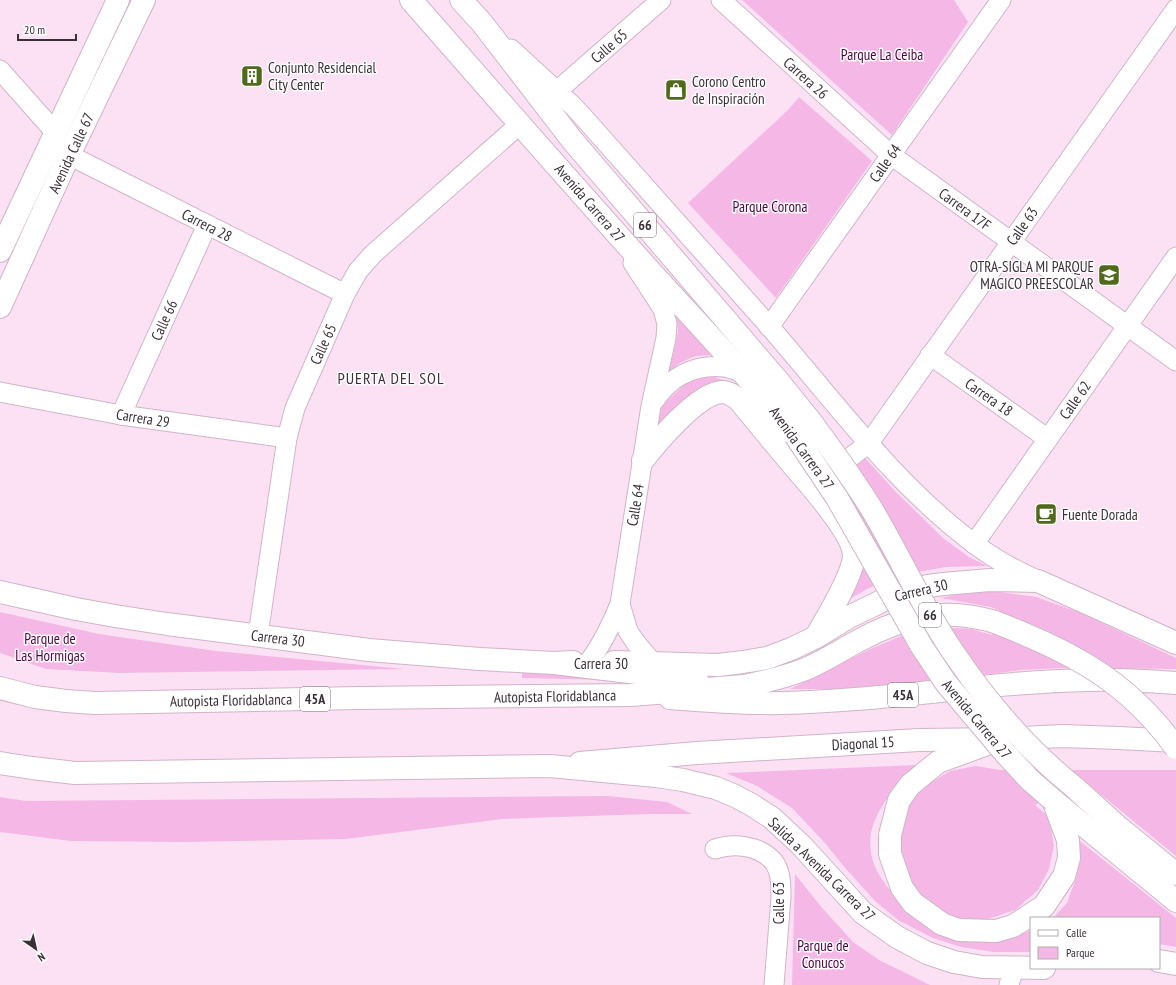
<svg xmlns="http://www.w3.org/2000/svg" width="1176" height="985" font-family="'PT Sans Narrow',sans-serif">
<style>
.green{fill:#f5b8e6}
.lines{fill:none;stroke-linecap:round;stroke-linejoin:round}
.minor-casing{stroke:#d0b4c8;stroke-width:21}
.major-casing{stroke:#d0b4c8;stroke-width:24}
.highway-casing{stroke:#d0b4c8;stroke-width:24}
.minor{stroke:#fff;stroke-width:19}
.major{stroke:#fff;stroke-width:22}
.highway{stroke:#fff;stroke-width:22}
.highway-bridge-casing{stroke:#d0b4c8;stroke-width:24;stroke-linecap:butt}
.highway-bridge{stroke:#fff;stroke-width:22}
.labels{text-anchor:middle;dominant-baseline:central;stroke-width:3;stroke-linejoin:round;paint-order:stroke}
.shield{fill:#fff;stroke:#766e74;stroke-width:1}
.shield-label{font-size:14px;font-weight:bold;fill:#3b3038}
.street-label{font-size:15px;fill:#3b3038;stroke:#fff}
.park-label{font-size:15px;fill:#4f0044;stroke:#fff}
.poi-label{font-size:15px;fill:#3b3038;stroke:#fff;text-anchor:start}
.neighbourhood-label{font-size:16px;letter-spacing:1px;fill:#3b3038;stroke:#fff}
</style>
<rect width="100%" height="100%" fill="#fce0f4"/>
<g class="green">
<polygon points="742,0 954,0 968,22 892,135"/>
<polygon points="799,97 872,161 776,298 688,203 788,110"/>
<polygon points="676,315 711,355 695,356 680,363 667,373 673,355 678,331"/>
<polygon points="702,377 715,377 727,382 657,435 659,408 684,385"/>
<polygon points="865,458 894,490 944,539 969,557 987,566 946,567 901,575 867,589 848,600 857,580 824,489"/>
<polygon points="970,591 1000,592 1036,597 1081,613 1176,658 1176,669 1061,668 1021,670 896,686 846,689 790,689 868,650 901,636 930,630 954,628 971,629 992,635 1000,611 991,607 941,598"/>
<polygon points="0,612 99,634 216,651 404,669 119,673 46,669 0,653"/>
<polygon points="522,670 613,680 522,678"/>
<path d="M916,765C887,796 853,832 880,876C884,883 897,900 903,905C909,908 923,910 930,912C958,920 987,928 1016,936L1031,930V952H994L961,947L933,938L898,920L875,901L847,870L824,842L792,808L757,786L726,773Z"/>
<polygon points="976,766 1000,770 1176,770 1176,856 1082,779 1035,805 1049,817 1054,846 1049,869 1038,890 1015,910 982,921 951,917 928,905 908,880 899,853 901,827 911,802 925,786 950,771"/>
<polygon points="608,796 667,802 692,814 649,814 502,819 346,839 181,842 71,841 0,832 0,797 26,801"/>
<polygon points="1076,838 1176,918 1176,947 1159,944 1159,918 1053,918 1067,903 1077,875"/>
<polygon points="795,874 823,909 853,942 879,960 930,985 792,985"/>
</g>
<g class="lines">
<g class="minor-casing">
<g id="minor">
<polyline points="721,0 891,155 1176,361"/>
<path d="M511,49L573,106L585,119C646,188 708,257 769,326C836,403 897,488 980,548C998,561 1017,571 1037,580"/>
<polyline points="0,70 55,132"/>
<polyline points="557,91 661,0"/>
<polyline points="69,155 345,294"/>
<polyline points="769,327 1001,0"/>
<polyline points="930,355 1048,439"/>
<polyline points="0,392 121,415 287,438"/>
<path d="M654,401C670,377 694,364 724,367C730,368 737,371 743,372"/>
<polyline points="121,415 207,225"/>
<polyline points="830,473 869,443 1176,9"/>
<polyline points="974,544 1176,257"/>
<polyline points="620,604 628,631 636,643 653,663"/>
<polyline points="258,635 287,438 295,408 345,294 358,271 373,254 520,124"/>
<path d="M589,662C603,643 611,626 620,604L651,406L666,338L667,324L663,309L633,263"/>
<path d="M715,849C733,843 759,845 773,861C781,870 781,885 781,897L774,985"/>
<polyline points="1009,985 1014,968"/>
</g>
</g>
<g class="major-casing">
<g id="major">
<polyline points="0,251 118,0"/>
<polyline points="0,307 69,155 144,0"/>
<path d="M643,460C657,442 698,393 722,392C729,392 734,396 739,400C757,422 775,444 793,465C809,484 853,532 854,555C854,573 827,618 817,635"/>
<polyline points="0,592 76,609 115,616 167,624 369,650 480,659 554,663 573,662"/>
<polyline points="614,662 718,665 743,662 767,658 791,649 816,637 849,617 890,597 910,590 928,586 943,584 990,580 1038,581 1176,643"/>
<path d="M670,698C708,701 745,704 782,703C885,701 986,682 1088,680C1118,679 1147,681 1176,683"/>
<polyline points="580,763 697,753 919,740 1001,739 1063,736 1119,738 1176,741"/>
</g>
</g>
<g class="highway-casing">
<g id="highway">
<path d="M411,0C488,88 565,176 643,263C694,320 748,375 795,435"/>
<polyline points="461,0 482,23 572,140 779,382 812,423"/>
<polyline points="554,663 697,680"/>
<path d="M0,688L35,697L66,701L95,703L359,698L631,695L744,686C764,682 784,677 803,670C823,662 841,650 860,640C904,616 946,607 995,622"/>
<polyline points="1001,739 938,762 910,785 899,800 890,835 890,854 902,888 913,903 942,924 959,930 996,931 1013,926 1044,906 1064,876 1069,858 1068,840 1053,800"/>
<polyline points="0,763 32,768 75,773 550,766 656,776 683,780 716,788 735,796 752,805 772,818 801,845 863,913 897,937 927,953 954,962 982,967 1044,968"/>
<polyline points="1074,787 1117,826 1176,874"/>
<polyline points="1054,801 1176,901"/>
<polyline points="1159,961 1176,964"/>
</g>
</g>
<use href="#minor" class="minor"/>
<use href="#major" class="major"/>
<use href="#highway" class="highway"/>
<g class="highway-bridge-casing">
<g id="highway-bridge">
<path d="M812,423C833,452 855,481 874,513C901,559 923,608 953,652C986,701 1028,750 1074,787"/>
<polyline points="795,435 837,498 922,647 946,683 1005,753 1030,780 1053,800"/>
<path d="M995,622C1023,633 1050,644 1076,659C1115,680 1150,712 1176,748"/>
</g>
</g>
<use href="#highway-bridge" class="highway-bridge"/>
</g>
<defs>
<g id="building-square" transform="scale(1.15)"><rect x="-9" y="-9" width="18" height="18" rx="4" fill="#50691a" stroke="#fff"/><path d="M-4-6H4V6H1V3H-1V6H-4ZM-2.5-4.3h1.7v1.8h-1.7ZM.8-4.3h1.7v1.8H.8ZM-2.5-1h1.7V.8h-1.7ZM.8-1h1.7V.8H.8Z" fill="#fff"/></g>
<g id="shop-square" transform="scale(1.15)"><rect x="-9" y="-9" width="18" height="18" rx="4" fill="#50691a" stroke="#fff"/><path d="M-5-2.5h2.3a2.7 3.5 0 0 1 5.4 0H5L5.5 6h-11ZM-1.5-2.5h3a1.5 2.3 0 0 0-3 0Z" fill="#fff"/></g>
<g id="school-square" transform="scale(1.15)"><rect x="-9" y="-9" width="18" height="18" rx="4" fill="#50691a" stroke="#fff"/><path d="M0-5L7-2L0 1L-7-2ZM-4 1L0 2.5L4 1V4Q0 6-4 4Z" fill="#fff"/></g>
<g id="cafe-square" transform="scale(1.15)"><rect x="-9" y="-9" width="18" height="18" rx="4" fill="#50691a" stroke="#fff"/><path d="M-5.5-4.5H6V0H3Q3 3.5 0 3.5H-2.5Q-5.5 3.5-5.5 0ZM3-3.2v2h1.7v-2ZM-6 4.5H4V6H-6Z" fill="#fff"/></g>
</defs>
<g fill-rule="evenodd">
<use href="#building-square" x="252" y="76"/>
<use href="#shop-square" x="676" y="90"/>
<use href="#school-square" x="1109" y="275"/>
<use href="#cafe-square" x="1046" y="514"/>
</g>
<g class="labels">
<g class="shield">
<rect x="634" y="213" width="22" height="24" rx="3"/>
<rect x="919" y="603" width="22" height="24" rx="3"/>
<rect x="888" y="683" width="30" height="24" rx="3"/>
<rect x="300" y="687" width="30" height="24" rx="3"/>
</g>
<g class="shield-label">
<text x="645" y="225">66</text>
<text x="930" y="615">66</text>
<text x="903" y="695">45A</text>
<text x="315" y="699">45A</text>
</g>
<g class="street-label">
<text transform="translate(609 46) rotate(-41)">Calle 65</text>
<text transform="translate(806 78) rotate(42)">Carrera 26</text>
<text transform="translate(71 153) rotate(-65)">Avenida Calle 67</text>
<text transform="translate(885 163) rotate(-55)">Calle 64</text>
<text transform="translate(590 203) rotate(49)">Avenida Carrera 27</text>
<text transform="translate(965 209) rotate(36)">Carrera 17F</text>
<text transform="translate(207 225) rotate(27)">Carrera 28</text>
<text transform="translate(1022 226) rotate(-55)">Calle 63</text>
<text transform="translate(164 320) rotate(-66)">Calle 66</text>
<text transform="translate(323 344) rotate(-66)">Calle 65</text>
<text transform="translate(989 397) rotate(35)">Carrera 18</text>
<text transform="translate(1075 400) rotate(-55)">Calle 62</text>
<text transform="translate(143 418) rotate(9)">Carrera 29</text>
<text transform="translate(802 448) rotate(54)">Avenida Carrera 27</text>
<text transform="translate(635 505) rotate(-81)">Calle 64</text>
<text transform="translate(921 590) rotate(-13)">Carrera 30</text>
<text transform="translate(278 638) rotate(7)">Carrera 30</text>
<text x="601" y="663">Carrera 30</text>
<text transform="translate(555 696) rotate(-1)">Autopista Floridablanca</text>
<text transform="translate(231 700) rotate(-1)">Autopista Floridablanca</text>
<text transform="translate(977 719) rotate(50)">Avenida Carrera 27</text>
<text transform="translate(863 743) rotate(-3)">Diagonal 15</text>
<text transform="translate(822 869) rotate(44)">Salida a Avenida Carrera 27</text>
<text transform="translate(778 903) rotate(-90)">Calle 63</text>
</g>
<g class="park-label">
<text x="882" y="54">Parque La Ceiba</text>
<text x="770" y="206">Parque Corona</text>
<text x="50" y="638">Parque de<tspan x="50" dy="17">Las Hormigas</tspan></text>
<text x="823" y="945">Parque de<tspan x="823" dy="17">Conucos</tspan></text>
</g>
<g class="poi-label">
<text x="268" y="67">Conjunto Residencial<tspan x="268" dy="17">City Center</tspan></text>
<text x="692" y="81">Corono Centro<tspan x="692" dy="17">de Inspiración</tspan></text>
<text x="1094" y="266" text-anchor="end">OTRA-SIGLA MI PARQUE<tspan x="1094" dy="17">MAGICO PREESCOLAR</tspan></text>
<text x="1062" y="514">Fuente Dorada</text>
</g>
<g class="neighbourhood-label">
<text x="391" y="378">PUERTA DEL SOL</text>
</g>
</g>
<rect x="1030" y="917" width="130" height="52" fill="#ffffff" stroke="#b1acaf"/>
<rect x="1038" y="930" width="20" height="6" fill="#ffffff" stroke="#b1acaf"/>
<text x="1066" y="937" font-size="12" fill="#3b3038">Calle</text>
<rect x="1038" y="947" width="20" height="12" fill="#f5b8e6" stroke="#b1acaf"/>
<text x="1066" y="957" font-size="12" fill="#3b3038">Parque</text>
<g transform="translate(36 949) rotate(146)" stroke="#ffffff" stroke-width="3" paint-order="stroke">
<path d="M0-3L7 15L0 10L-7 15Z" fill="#3b3038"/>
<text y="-6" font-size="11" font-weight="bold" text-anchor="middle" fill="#3b3038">N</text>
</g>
<path d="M18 34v6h58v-6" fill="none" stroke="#3b3038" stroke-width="2"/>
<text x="24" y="34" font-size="12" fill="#3b3038" stroke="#ffffff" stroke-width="3" paint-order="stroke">20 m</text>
</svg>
